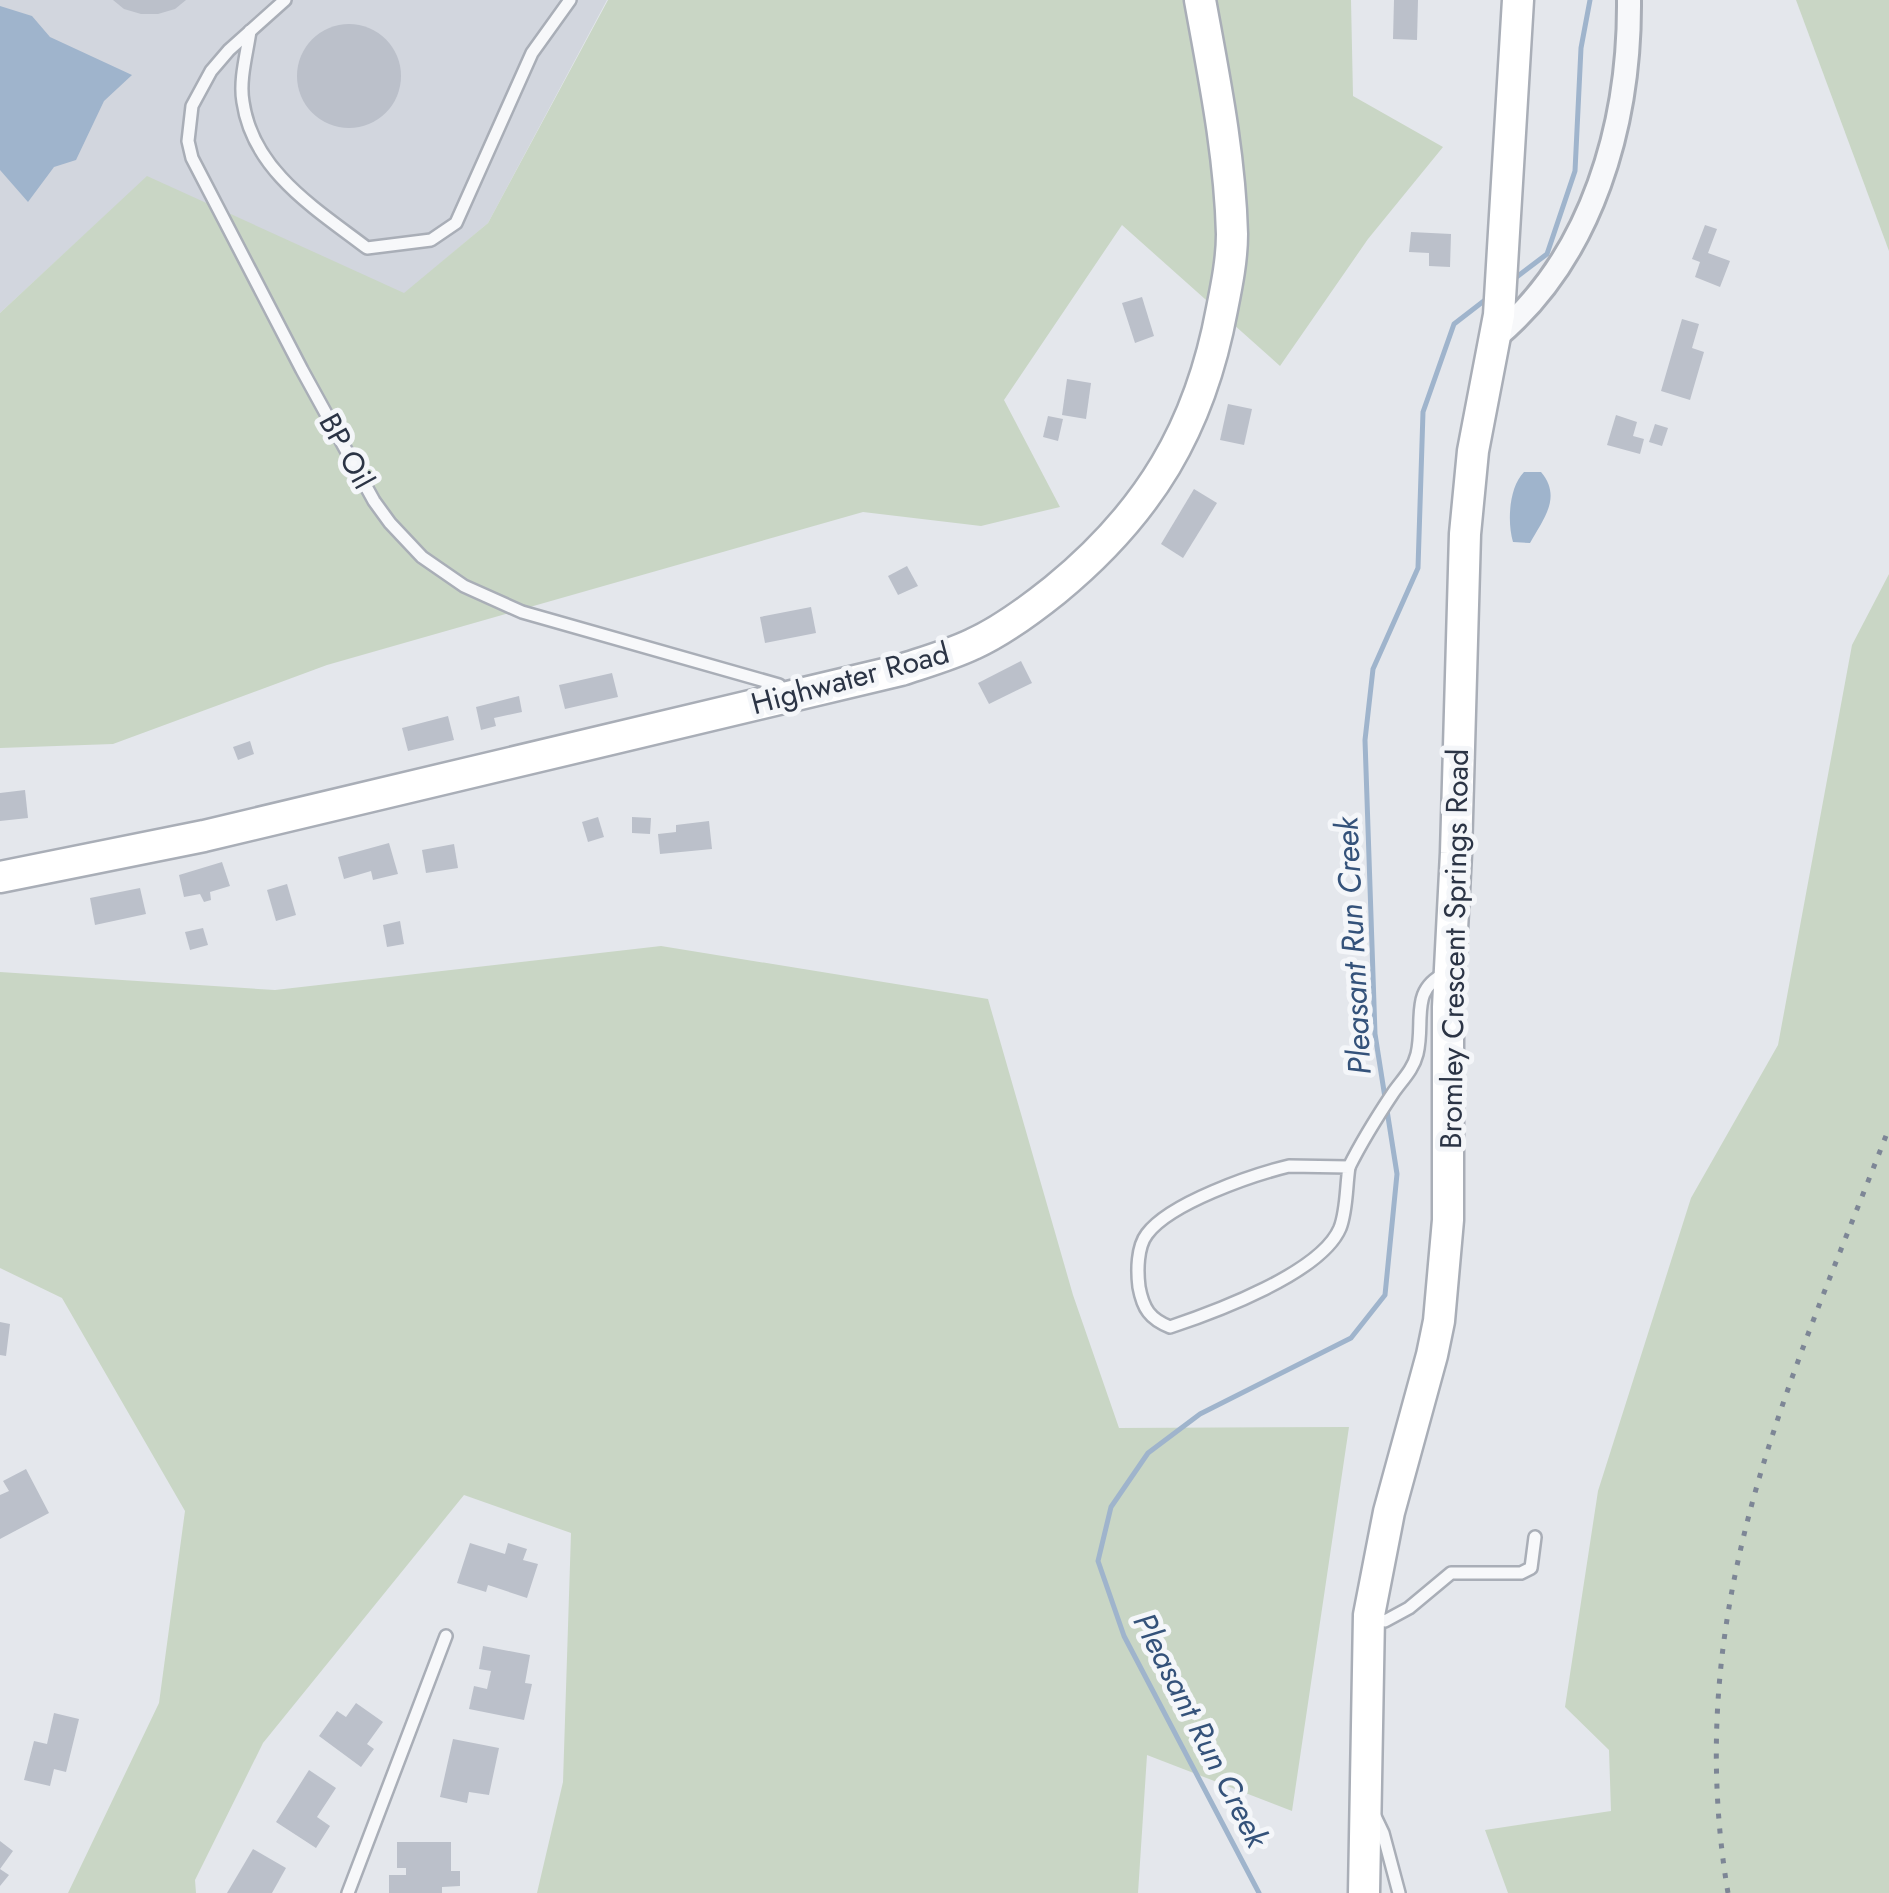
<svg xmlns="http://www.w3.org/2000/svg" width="1889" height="1893" font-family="Jost,sans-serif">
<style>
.built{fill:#d2d6de}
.green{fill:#c9d6c5}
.water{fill:#9fb4cc}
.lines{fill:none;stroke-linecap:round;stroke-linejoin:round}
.stream{stroke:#9fb4cc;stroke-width:5}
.building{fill:#bbc0ca}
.lane-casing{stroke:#a9aeb7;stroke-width:16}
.street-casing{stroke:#a9aeb7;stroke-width:28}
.secondary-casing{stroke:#a9aeb7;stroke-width:35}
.lane{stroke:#f7f8fa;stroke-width:11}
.street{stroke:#f7f8fa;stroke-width:22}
.secondary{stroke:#fff;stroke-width:30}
.rail{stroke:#7d8696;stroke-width:5;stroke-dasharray:5 10;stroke-linecap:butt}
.labels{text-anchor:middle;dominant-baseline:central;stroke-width:10;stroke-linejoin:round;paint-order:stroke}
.street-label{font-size:30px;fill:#2b3445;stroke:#f4f6f9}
.water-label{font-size:32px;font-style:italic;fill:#34527a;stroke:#f4f6f9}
</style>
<rect width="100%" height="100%" fill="#e4e7ec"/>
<polygon class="built" points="0,0 607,0 488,223 404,294 147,177 0,313"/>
<g class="green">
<polygon points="608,0 1351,0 1353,96 1443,147 1368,239 1280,366 1122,225 1004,400 1060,507 981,526 863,512 327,665 113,744 0,748 0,313 147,176 404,293 488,223"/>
<polygon points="1796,0 1889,0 1889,251"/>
<polygon points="1889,574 1889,1893 1508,1893 1485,1830 1611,1811 1609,1750 1565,1707 1598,1491 1691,1198 1778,1045 1852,645"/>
<polygon points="661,946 988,999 1073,1295 1119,1428 1349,1427 1292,1811 1147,1755 1138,1893 537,1893 563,1782 571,1533 464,1495 263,1743 195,1880 196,1893 68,1893 159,1703 185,1511 62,1298 0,1268 0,972 275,990"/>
</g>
<g class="water">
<polygon points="0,6 32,16 50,37 132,75 104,101 76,160 54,167 28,202 0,170"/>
<path d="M1524,472H1541C1562,497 1544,518 1530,543L1513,542C1507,522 1509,487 1524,472Z"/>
</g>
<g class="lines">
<g class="stream">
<polyline points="1514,279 1547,254 1575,171 1581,48 1590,0"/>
<polyline points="1259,1893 1124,1636 1098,1561 1111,1507 1148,1453 1200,1414 1351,1338 1385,1295 1397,1174 1375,1034 1365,740 1373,669 1418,568 1423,412 1454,324 1489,297"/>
</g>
</g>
<g class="building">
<polygon points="113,0 186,0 175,9 158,14 141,14 124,9"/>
<polygon points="1394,0 1418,0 1417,40 1393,39"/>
<circle cx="349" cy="76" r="52"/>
<polygon points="1705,225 1717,229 1708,253 1730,261 1720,287 1695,277 1700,262 1692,259"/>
<polygon points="1411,232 1451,234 1450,267 1429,266 1429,253 1409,252"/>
<polygon points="1142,297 1154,336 1135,343 1122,303"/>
<polygon points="1682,319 1699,324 1692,348 1704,352 1690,400 1661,391"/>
<polygon points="1067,379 1091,383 1086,419 1062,415"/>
<polygon points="1228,404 1252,409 1244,445 1220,440"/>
<polygon points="1616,415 1637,422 1633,436 1644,439 1640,454 1607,445"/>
<polygon points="1048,416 1063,419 1058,441 1043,437"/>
<polygon points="1655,424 1668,428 1662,446 1649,442"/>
<polygon points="1194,489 1217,503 1183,558 1161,544"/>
<polygon points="907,566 918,586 898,595 888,576"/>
<polygon points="811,607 816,633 765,643 760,617"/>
<polygon points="1021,661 1032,683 989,704 978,683"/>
<polygon points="612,673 618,697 565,709 559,685"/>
<polygon points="519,696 522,712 494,718 496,726 481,730 476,707"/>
<polygon points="448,716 454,740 408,751 402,728"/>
<polygon points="250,741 254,754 238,760 233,747"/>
<polygon points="25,790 28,818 0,821 0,793"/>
<polygon points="598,817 604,837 588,842 582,822"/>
<polygon points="632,817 651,818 650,834 632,833"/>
<polygon points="709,821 712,849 660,854 658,834 676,832 676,825"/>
<polygon points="389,843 398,874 373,880 371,871 344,879 338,857"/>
<polygon points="454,844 458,868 426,873 422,850"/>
<polygon points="222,862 230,886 210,892 211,900 204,902 200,894 184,897 179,875"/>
<polygon points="287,884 296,915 276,921 267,890"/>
<polygon points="140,888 146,914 95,925 90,898"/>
<polygon points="400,921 404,944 387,947 383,925"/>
<polygon points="203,928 208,945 190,950 185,932"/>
<polygon points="0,1322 10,1324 6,1356 0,1355"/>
<polygon points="26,1469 49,1513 0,1539 0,1495 9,1491 3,1481"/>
<polygon points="470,1543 505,1554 508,1543 527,1549 523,1560 538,1564 527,1598 488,1585 486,1592 457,1583"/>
<polygon points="483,1646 530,1655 525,1683 532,1684 524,1720 469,1709 474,1686 487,1689 491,1671 479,1669"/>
<polygon points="356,1703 383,1722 367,1744 374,1749 361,1767 319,1736 337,1711 346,1717"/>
<polygon points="54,1713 79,1719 66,1772 54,1769 50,1786 24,1780 34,1741 47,1744"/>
<polygon points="453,1739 499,1748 489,1795 469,1792 467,1803 440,1797"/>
<polygon points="309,1770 336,1788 317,1817 330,1826 316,1848 276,1822"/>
<polygon points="0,1841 13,1851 0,1869 9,1875 0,1886"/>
<polygon points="397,1842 451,1842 451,1871 460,1871 460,1886 442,1887 442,1893 389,1893 389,1875 406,1875 406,1868 397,1868"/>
<polygon points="253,1849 286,1868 272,1893 227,1893"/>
</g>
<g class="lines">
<g class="lane-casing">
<g id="lane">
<polyline points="285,0 229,50 211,71 192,106 188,141 192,158 302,370 374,501 390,523 422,557 464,586 522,612 779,685 783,696"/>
<path d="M250,31C247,53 239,80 243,102C253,171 316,209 367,248L431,240L456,223L532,53L570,0"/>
<path d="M1289,1166L1349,1167C1346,1186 1347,1210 1340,1228C1321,1273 1215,1312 1170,1327C1150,1319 1143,1309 1139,1287C1137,1271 1137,1247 1147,1234C1170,1203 1252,1175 1289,1166Z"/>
<path d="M1349,1167C1362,1141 1377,1117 1393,1093C1402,1080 1413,1070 1417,1054C1425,1020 1409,990 1446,973"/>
<polyline points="1373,1616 1385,1621 1409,1608 1451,1573 1521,1573 1531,1568 1535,1537"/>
<polyline points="1373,1812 1383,1833 1399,1893"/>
<polyline points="348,1893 446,1636"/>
</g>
</g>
<g class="street-casing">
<path id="street" d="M1496,337C1593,256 1630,123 1629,0"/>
</g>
<g class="secondary-casing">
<g id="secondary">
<path d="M0,877L204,836L901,670C925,662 950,655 973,644C1002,631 1030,610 1055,590C1149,513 1200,428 1222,309C1227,284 1232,259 1232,234C1230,155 1214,77 1200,0"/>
<polyline points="1364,1893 1369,1615 1389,1512 1432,1355 1439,1321 1448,1220 1448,1007 1456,853 1465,534 1473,451 1499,315 1518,0"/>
</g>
</g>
<use href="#lane" class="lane"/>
<use href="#street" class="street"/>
<use href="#secondary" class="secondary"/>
<path class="rail" d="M1728,1893C1680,1607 1789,1386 1889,1128"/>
</g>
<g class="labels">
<g class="street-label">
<text transform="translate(347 451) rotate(61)">BP Oil</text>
<text transform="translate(850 678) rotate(-15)">Highwater Road</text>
<text transform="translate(1454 949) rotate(-89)">Bromley Crescent Springs Road</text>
</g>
<g class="water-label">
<text transform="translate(1353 946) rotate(-93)">Pleasant Run Creek</text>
<text transform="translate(1201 1730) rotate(63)">Pleasant Run Creek</text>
</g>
</g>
</svg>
